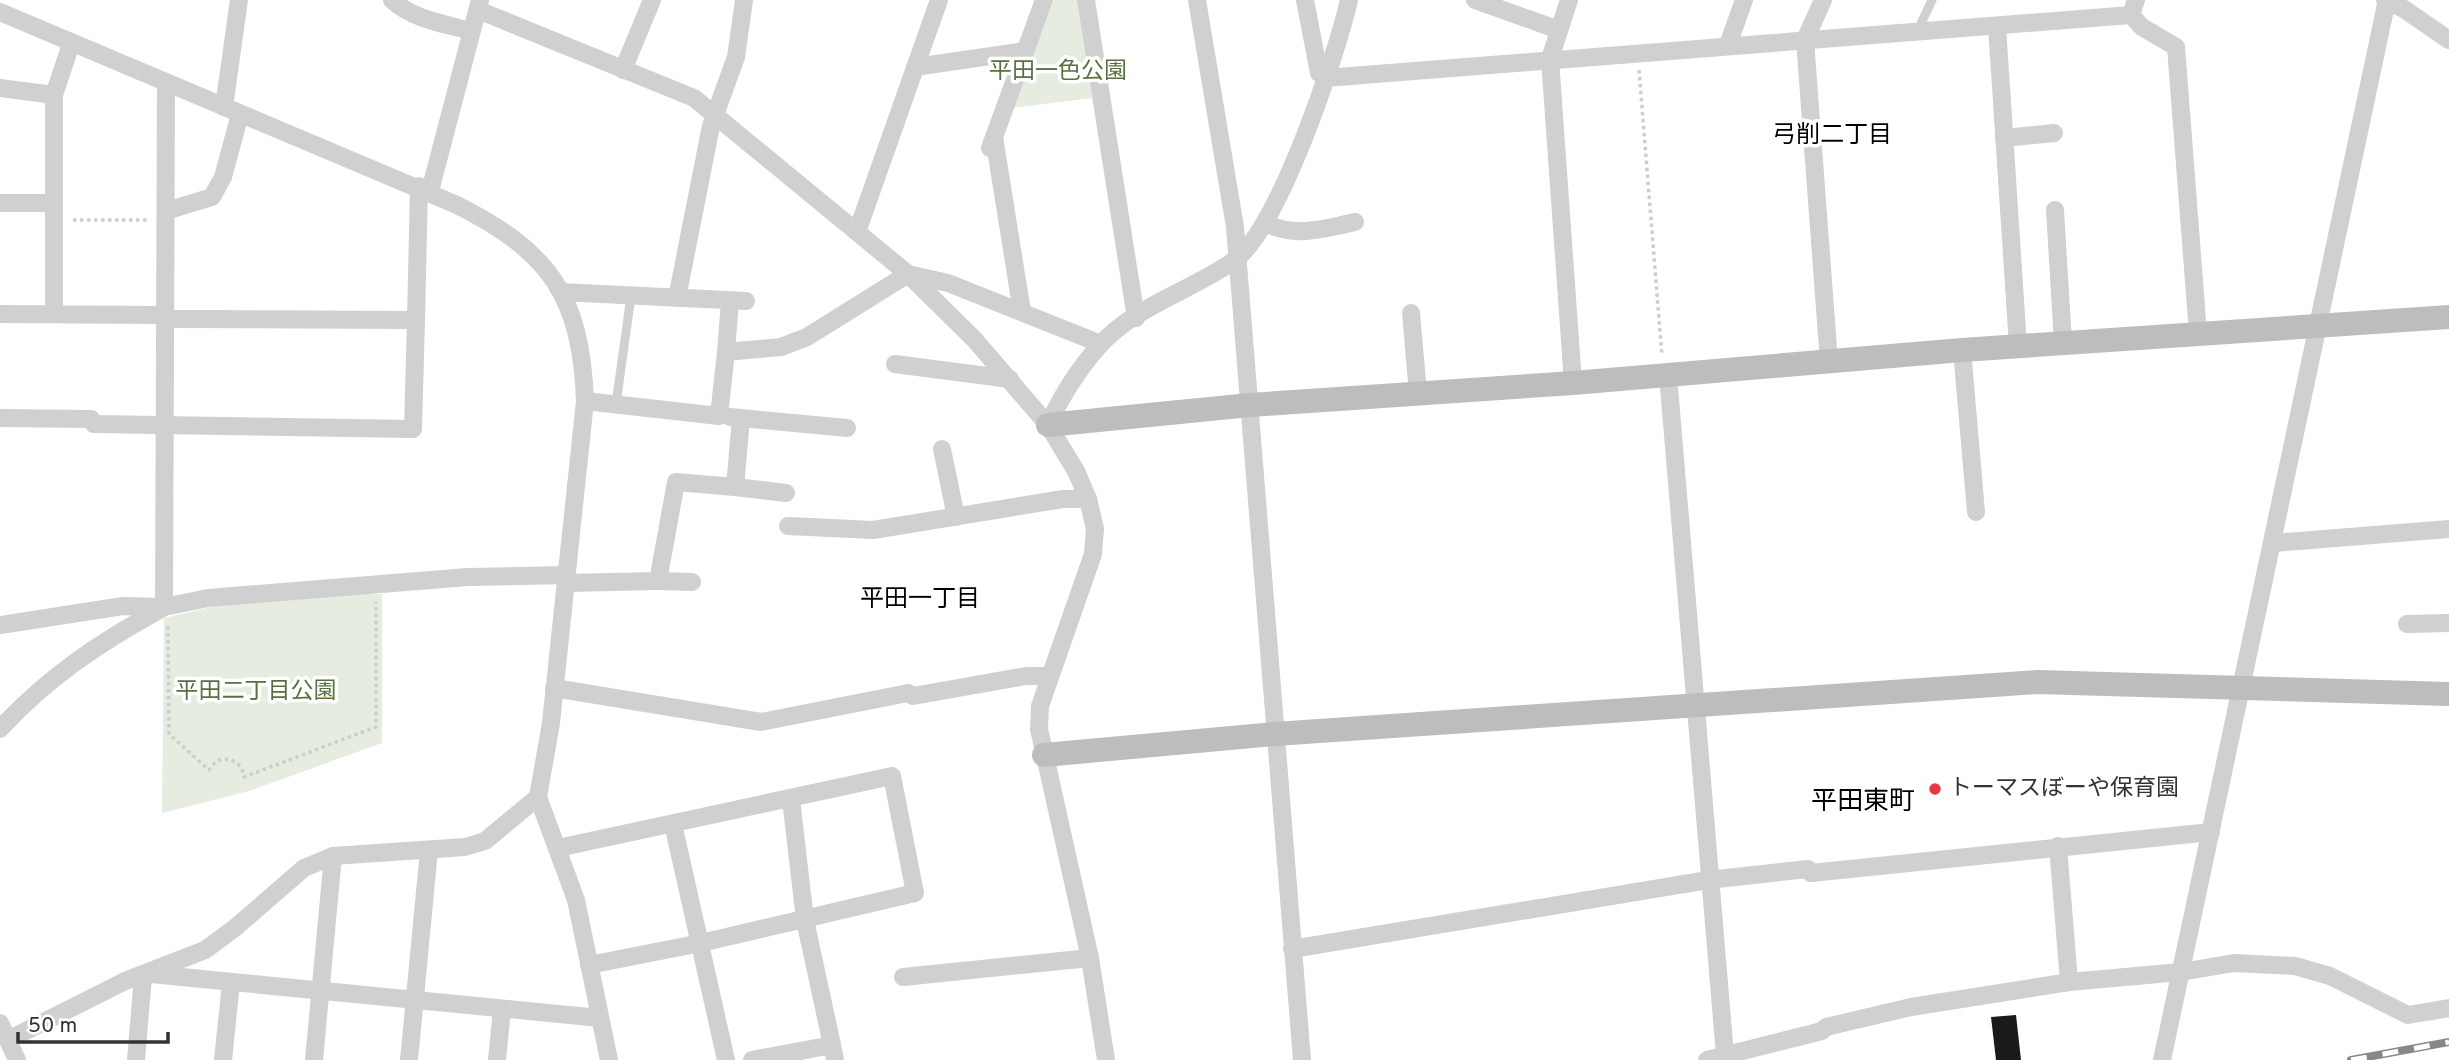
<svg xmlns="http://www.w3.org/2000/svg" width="2449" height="1060" font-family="Overpass,'Noto Sans JP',sans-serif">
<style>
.green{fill:#e6ecdf}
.building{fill:#1a1a1a}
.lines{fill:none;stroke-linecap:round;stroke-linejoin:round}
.path{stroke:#cdcdcd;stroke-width:3.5;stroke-dasharray:3.5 3.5;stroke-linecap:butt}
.lane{stroke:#d0d0d0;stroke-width:9}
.street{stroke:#d0d0d0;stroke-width:18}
.secondary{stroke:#bdbdbd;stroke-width:24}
.rail-casing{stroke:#888;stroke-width:8}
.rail{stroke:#fff;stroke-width:5;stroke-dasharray:16;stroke-linecap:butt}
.poi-dot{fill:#e63946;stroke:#fff;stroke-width:2.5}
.labels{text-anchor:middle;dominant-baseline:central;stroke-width:7;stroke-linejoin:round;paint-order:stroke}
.park-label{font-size:23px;fill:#56703f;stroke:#fff}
.poi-label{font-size:23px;fill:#333;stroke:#fff;text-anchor:start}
.neighbourhood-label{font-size:24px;fill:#000;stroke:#fff}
.quarter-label{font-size:26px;fill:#000;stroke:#fff}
</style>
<rect width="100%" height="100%" fill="#fff"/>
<g class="green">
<polygon points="1054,0 1077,0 1092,98 1013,108"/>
<polygon points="358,594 382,594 382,743 249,791 162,813 164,618 224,604"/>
</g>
<polygon class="building" points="2016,1015 2021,1060 1996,1060 1991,1017"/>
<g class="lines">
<g class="path">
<polyline points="1639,70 1662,356"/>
<polyline points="73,220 149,220"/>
<path d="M168,626L169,734L209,770L216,761C230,756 242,762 244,777L376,727V602"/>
</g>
<g class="lane">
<polyline points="1917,32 1932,0"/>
<polyline points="616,404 631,296"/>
</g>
<g class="street">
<path d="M392,0C412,19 445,24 471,31"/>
<polyline points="1086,0 1136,318"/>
<polyline points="1197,0 1235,227 1302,1060"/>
<polyline points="1305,0 1319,73 1325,78 2131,15 2136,0"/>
<polyline points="1475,0 1559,30"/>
<polyline points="1569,0 1550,59 1573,383"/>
<polyline points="1823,0 1805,40 1829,362"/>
<polyline points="2385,0 2404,9 2449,40"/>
<polyline points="478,10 694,98 908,274 974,339 1048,425 1076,471 1088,499 1095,529 1093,554 1040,706 1039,729 1090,958 1106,1060"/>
<path d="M0,12L457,205C550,252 581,296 585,401L551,723L538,797L576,900L609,1060"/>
<polyline points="2131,15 2142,27 2176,47 2198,333"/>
<polyline points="1997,26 2018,346"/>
<polyline points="1728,45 1744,0"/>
<polyline points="915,67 1025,51"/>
<polyline points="623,70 652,0"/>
<polyline points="0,88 54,95"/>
<polyline points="224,107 239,0"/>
<polyline points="994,137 1022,312"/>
<polyline points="2004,138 2054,133"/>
<polyline points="990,148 1044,0"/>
<polyline points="430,191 480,0"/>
<polyline points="0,203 53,203"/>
<polyline points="2055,210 2063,343"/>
<polyline points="166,211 212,197 223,177 240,114"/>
<path d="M1266,223C1293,238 1325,229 1355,222"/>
<polyline points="857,232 939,0"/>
<polyline points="561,292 746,301"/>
<polyline points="677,298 711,126 736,57 744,0"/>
<polyline points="1411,313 1418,393"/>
<polyline points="0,314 166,315"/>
<polyline points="54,314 54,95 71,44"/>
<polyline points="416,320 419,186"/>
<polyline points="1962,350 1976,512"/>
<polyline points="726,352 730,301"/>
<polyline points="895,364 1010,379"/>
<polyline points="1668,375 1725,1055"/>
<polyline points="585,401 719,416 726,352 781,347 807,337 908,274 948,283 1101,344"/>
<polyline points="730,417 847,428"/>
<polyline points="0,418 91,419 94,424 413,429 416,320 166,319"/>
<path d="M1048,425C1061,397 1080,367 1100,345C1135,306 1193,290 1235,260C1279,227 1336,57 1349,0"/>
<polyline points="942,449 956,517"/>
<polyline points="735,487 786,493"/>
<polyline points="788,526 873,530 1063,499 1088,499"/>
<polyline points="2274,543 2449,529"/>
<polyline points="658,581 692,582"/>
<polyline points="566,583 658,581 676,482 735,487 741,418"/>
<polyline points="164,607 166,83"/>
<polyline points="2407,624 2449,623"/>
<polyline points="0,625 123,606 164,607 208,598 468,577 567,575"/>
<polyline points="554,688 761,722 908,693 913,696 1026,676 1050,676"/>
<path d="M0,729C48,677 99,643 161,609"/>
<polyline points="791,799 805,920 832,1045"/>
<polyline points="673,824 726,1060"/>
<polyline points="2058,846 2069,982"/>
<polyline points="558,848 892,776 915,893 701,943 589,965"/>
<polyline points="1292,949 1708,880 1808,869 1811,873 2211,832"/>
<polyline points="151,974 600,1018"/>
<polyline points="903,977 1090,958"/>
<polyline points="0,1023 17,1060"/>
<polyline points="8,1040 125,981 205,950 236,927 304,868 333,856 465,847 485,841 538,797"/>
<polyline points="136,1060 143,976"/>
<polyline points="223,1060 231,983"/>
<polyline points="314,1060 333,856"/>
<polyline points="409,1060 429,850"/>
<polyline points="497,1060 502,1009"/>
<polyline points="752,1060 832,1045 835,1060"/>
<polyline points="1707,1060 1822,1031 1826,1027 1911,1007 2069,982 2181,972 2234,963 2295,966 2330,976 2408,1015 2449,1008"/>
<polyline points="2162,1060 2387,0"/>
</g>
<g class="secondary">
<polyline points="1048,425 1250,405 1573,383 1962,350 2449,317"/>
<polyline points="1044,755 1275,734 2037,682 2449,694"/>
</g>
<g class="rail-casing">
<polyline id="rail" points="2351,1060 2449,1042"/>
</g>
<use href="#rail" class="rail"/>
</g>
<circle class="poi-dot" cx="1935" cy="789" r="7"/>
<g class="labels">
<g class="park-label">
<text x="1058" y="72">平田一色公園</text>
<text x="256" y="692">平田二丁目公園</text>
</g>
<g class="poi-label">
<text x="1949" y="789">トーマスぼーや保育園</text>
</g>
<g class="neighbourhood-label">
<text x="1832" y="136">弓削二丁目</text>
<text x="920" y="600">平田一丁目</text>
</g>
<g class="quarter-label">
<text x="1863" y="802">平田東町</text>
</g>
</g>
<path d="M18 1032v10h150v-10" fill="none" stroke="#333333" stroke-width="3.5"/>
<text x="28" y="1032" font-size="21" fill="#333333" stroke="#ffffff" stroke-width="5" paint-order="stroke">50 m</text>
</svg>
